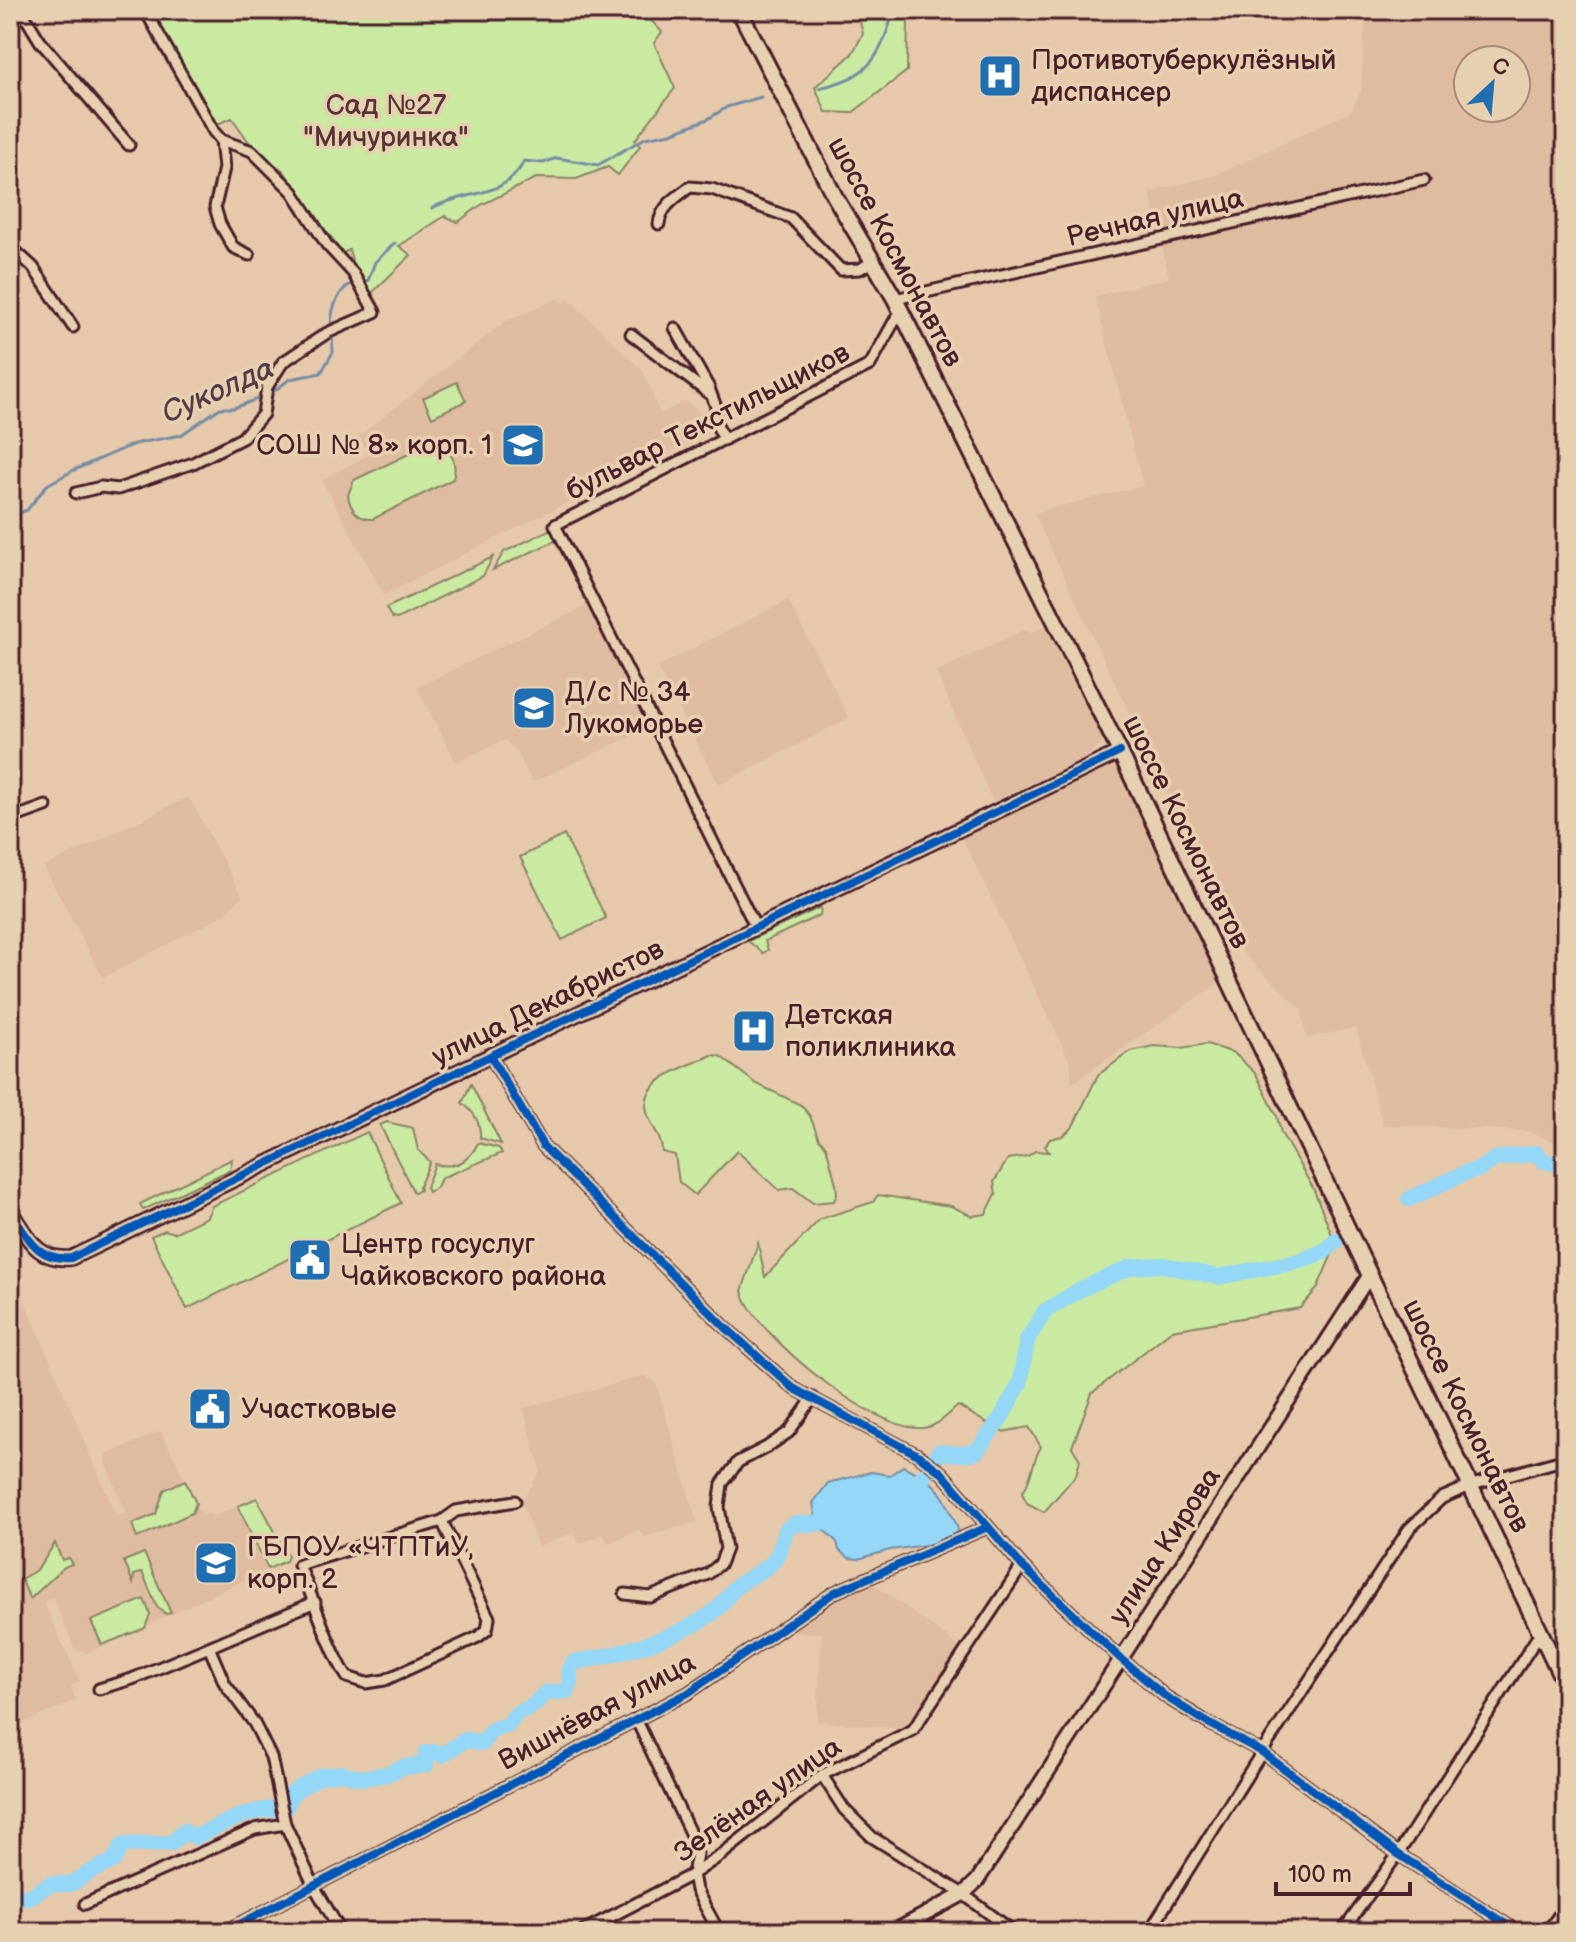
<svg xmlns="http://www.w3.org/2000/svg" width="1576" height="1942" font-family="'Balsamiq Sans',sans-serif">
<style>
.built{fill:#dfbba0;fill-rule:evenodd}
.green{fill:#cae9a1;stroke:#8a8466;stroke-width:2}
.water{fill:#94d7f6;stroke:#768da5;stroke-width:2}
.lines{fill:none;stroke-linecap:round;stroke-linejoin:round}
.stream{stroke:#768da5;stroke-width:3}
.river{stroke:#94d7f6;stroke-width:16}
.minor-casing{stroke:#4a1f2b;stroke-width:15}
.tertiary-casing{stroke:#4a1f2b;stroke-width:18}
.primary-casing{stroke:#4a1f2b;stroke-width:20}
.minor{stroke:#e7d0af;stroke-width:9}
.tertiary{stroke:#e7d0af;stroke-width:12}
.primary{stroke:#e7d0af;stroke-width:14}
.cycleway-casing{stroke:#e7d0af;stroke-width:13}
.cycleway{stroke:#0057b8;stroke-width:8}
.labels{text-anchor:middle;dominant-baseline:central;stroke-width:7;stroke-linejoin:round;paint-order:stroke}
.poi-label{font-size:28px;fill:#4a1f2b;stroke:#e7d0af;text-anchor:start}
.park-label{font-size:28px;fill:#573337;stroke:#e7d0af}
.street-label{font-size:28px;fill:#4a1f2b;stroke:#e7d0af}
.water-label{font-size:30px;font-style:italic;fill:#553b49;stroke:#e7d0af}
</style>
<rect width="100%" height="100%" fill="#e6c9aa"/>
<filter id="ink" filterUnits="userSpaceOnUse"><feTurbulence type="fractalNoise" baseFrequency=".0125" numOctaves="2"/><feDisplacementMap in="SourceGraphic" scale="16" xChannelSelector="R" yChannelSelector="G"/><feConvolveMatrix kernelMatrix="1 2 1 2 8 2 1 2 1" color-interpolation-filters="sRGB"/></filter>
<g filter="url(#ink)">
<g class="built">
<path d="M1366,10H1566V1146L1526,1131L1383,1125L1356,1028L1306,1038L1302,1010L1244,954L1034,513L1143,486L1095,296L1169,278L1150,192L1216,175L1350,112L1361,91ZM1468,60H1516V108H1468Z"/>
<polygon points="556,299 563,303 569,299 643,371 660,414 686,401 698,411 707,432 384,595 322,480 370,454 358,437 504,322"/>
<polygon points="788,600 849,718 719,785 657,667"/>
<polygon points="588,605 650,728 532,782 516,750 505,740 456,762 417,687"/>
<polygon points="1052,622 1107,733 1103,743 1087,757 993,802 936,672 1023,630 1030,633"/>
<polygon points="1118,761 1220,982 1071,1084 1071,1064 960,833"/>
<polygon points="189,797 242,896 225,914 103,978 44,867"/>
<polygon points="13,1273 116,1516 126,1512 105,1461 106,1455 161,1431 202,1516 208,1514 214,1516 257,1498 288,1556 286,1561 87,1653 75,1649 53,1598 43,1602 80,1681 70,1686 76,1700 10,1729 10,1274"/>
<polygon points="644,1376 656,1383 697,1522 644,1537 639,1530 608,1543 603,1534 579,1544 575,1532 538,1547 522,1501 541,1471 523,1408"/>
<polygon points="871,1582 960,1647 904,1729 817,1721 822,1633 793,1631 792,1624"/>
</g>
<g class="green">
<polygon points="150,10 641,10 662,32 654,43 675,88 635,140 640,146 618,175 608,167 576,179 536,178 481,205 458,222 445,216 399,246 411,255 371,294 350,262 352,260 349,250 341,254 332,238 311,215 284,171 256,152 232,118 215,125"/>
<polygon points="857,10 911,10 908,16 907,71 852,113 826,112 815,87 852,54 863,34"/>
<polygon points="457,382 466,401 432,417 423,398"/>
<path d="M432,443C451,448 458,461 453,479L373,519C358,520 350,509 348,495L354,480Z"/>
<polygon points="553,528 559,539 493,570 504,552"/>
<polygon points="493,557 483,576 397,619 392,618 386,608"/>
<polygon points="564,835 606,918 562,940 520,857"/>
<polygon points="821,907 820,915 765,941 768,950 763,953 748,941"/>
<path d="M1207,1044L1234,1053L1256,1074L1277,1116L1281,1133L1313,1188L1336,1245L1317,1289L1300,1308L1172,1330L1092,1393L1072,1447L1080,1460L1076,1475L1044,1512L1027,1503L1022,1493C1033,1478 1031,1463 1041,1447L1029,1427L1002,1432L958,1406C947,1415 938,1427 922,1428C875,1432 754,1335 742,1291L758,1243L765,1277L820,1219L873,1202L878,1195L951,1206L972,1216L986,1214L996,1194L994,1182L1008,1159L1028,1156L1035,1151L1049,1152L1045,1146L1050,1139L1062,1136L1072,1128L1098,1075L1131,1051L1154,1046L1181,1048Z"/>
<path d="M712,1055L720,1056L755,1083L801,1105L810,1116L819,1139L826,1146L836,1184L837,1194L834,1201L813,1203L793,1188L779,1190L737,1151L695,1195L679,1182L675,1155L662,1152C662,1136 651,1127 647,1112C639,1077 691,1066 712,1055Z"/>
<path d="M471,1084L501,1144L480,1138C481,1123 475,1112 462,1103Z"/>
<polygon points="387,1122 413,1128 418,1150 430,1162 419,1187 420,1190 414,1193 380,1125"/>
<polygon points="367,1132 401,1203 187,1309 151,1236 165,1230 174,1233 207,1217 212,1206"/>
<path d="M478,1143L499,1148L502,1153L441,1178L437,1187L428,1192L426,1187L435,1164C455,1169 469,1162 478,1143Z"/>
<polygon points="232,1159 230,1170 143,1210 140,1204"/>
<polygon points="185,1480 196,1503 192,1513 137,1538 132,1524 156,1514 164,1490"/>
<polygon points="257,1498 288,1556 286,1561 268,1569 238,1506"/>
<polygon points="55,1543 62,1560 68,1558 72,1564 64,1567 30,1599 21,1579 38,1569"/>
<polygon points="144,1553 171,1613 166,1614 157,1607 142,1572 134,1575 133,1583 124,1561"/>
<polygon points="144,1599 150,1614 145,1628 102,1645 91,1621"/>
</g>
<path class="water" d="M903,1466C932,1480 941,1487 953,1517C957,1527 961,1531 954,1541L890,1550L858,1559L849,1558L839,1550L837,1542L817,1524L813,1503L828,1483L871,1472L890,1475Z"/>
<g class="lines">
<g class="stream">
<path d="M819,88C870,76 879,60 894,10"/>
<path d="M432,208C466,190 506,199 524,161L543,163L557,158L598,165L645,138L671,133L708,119L727,107L761,97"/>
<path d="M331,327C331,305 342,278 368,281L375,262L395,243"/>
<polyline points="10,517 27,510 47,485 74,470 134,444 181,435 220,408 234,408 270,394 290,379 321,373 333,352 332,335"/>
</g>
<g class="river">
<polyline points="1409,1199 1465,1173 1480,1169 1495,1159 1536,1153 1544,1161 1559,1164 1566,1170"/>
<polyline points="904,1485 923,1478 939,1452 961,1454 976,1452 1001,1418 1020,1383 1027,1340 1045,1311 1081,1289 1131,1267 1163,1265 1218,1277 1300,1261 1325,1251 1336,1241"/>
<path d="M10,1899L31,1896L50,1884H71L90,1872L113,1861L123,1845L172,1843L184,1831L195,1837C225,1823 251,1807 285,1809L293,1792L320,1776L341,1773L361,1778L387,1774L403,1767L426,1765V1753L436,1752L442,1755L465,1740L483,1743C490,1730 493,1727 507,1726L517,1713L533,1706L545,1693L567,1691L570,1682L569,1670L574,1662C612,1657 688,1635 717,1609C724,1603 729,1593 737,1586C768,1563 775,1573 786,1530L794,1524H817L835,1515"/>
</g>
<g class="minor-casing">
<g id="minor">
<polyline points="21,10 40,41 129,145"/>
<polyline points="221,140 224,168 215,207 220,224 233,247 249,255"/>
<path d="M659,224C661,206 677,197 690,187L712,189L791,218L841,270L860,269L873,261"/>
<polyline points="10,246 33,267 73,327"/>
<polyline points="895,299 1424,180"/>
<polyline points="675,328 709,388 716,407 715,421 724,440"/>
<polyline points="631,334 708,393"/>
<polyline points="76,493 101,487 118,489 193,463 242,438 263,414 267,387 283,362 327,333 375,312 353,273 327,245 293,192 252,151 221,140 214,132 145,10"/>
<polyline points="10,819 46,806"/>
<polyline points="756,928 555,525 870,365 900,311"/>
<polyline points="491,1057 543,1146 725,1327 793,1388 918,1455 942,1473 1022,1566 1121,1659 1166,1697 1210,1724 1262,1752 1398,1854 1518,1932"/>
<path d="M442,1521L489,1618L487,1630L478,1637L385,1680L366,1683L347,1677C326,1642 315,1602 299,1565L442,1521L456,1511L515,1501"/>
<polyline points="625,1594 650,1597 708,1574 720,1564 726,1549 719,1507 722,1484 738,1462 767,1447 789,1432 813,1398"/>
<polyline points="209,1647 315,1602"/>
<polyline points="99,1689 132,1679 209,1647 225,1684 254,1723 271,1757 285,1824 314,1886 341,1932"/>
<polyline points="636,1719 690,1833 697,1854 693,1874 696,1890 719,1932"/>
<polyline points="822,1775 844,1809 872,1837 963,1894 1014,1932"/>
<polyline points="85,1904 255,1829 285,1824"/>
<polyline points="224,1932 688,1693 835,1592 988,1527"/>
<polyline points="581,1932 693,1874 721,1855 822,1775 913,1730 1022,1566"/>
<polyline points="1149,1932 1262,1752 1409,1529 1442,1498 1472,1485 1566,1459"/>
<polyline points="1342,1932 1398,1854 1540,1633"/>
<polyline points="1547,1932 1566,1905"/>
</g>
</g>
<g class="tertiary-casing">
<g id="tertiary">
<path d="M10,1211C28,1237 36,1261 71,1258L1120,752"/>
<polyline points="893,1932 963,1894 977,1881 1369,1276"/>
</g>
</g>
<g class="primary-casing">
<polyline id="primary" points="739,10 835,197 895,299 1120,752 1566,1686"/>
</g>
<use href="#minor" class="minor"/>
<use href="#tertiary" class="tertiary"/>
<use href="#primary" class="primary"/>
<g class="cycleway-casing">
<g id="cycleway">
<polyline points="491,1057 543,1146 725,1327 793,1388 918,1455 942,1473 1022,1566 1121,1659 1166,1697 1210,1724 1262,1752 1398,1854 1518,1932"/>
<path d="M10,1211C28,1237 36,1261 71,1258L1120,752"/>
<polyline points="224,1932 688,1693 835,1592 988,1527"/>
</g>
</g>
<use href="#cycleway" class="cycleway"/>
</g>
</g>
<defs>
<g id="hospital-square" transform="scale(2.3)"><rect x="-9" y="-9" width="18" height="18" rx="4" fill="#1f6fb2" stroke="#e7d0af"/><path d="M-5-5h3v3.5h4V-5h3V5h-3V1.5h-4V5h-3Z" fill="#fff"/></g>
<g id="school-square" transform="scale(2.3)"><rect x="-9" y="-9" width="18" height="18" rx="4" fill="#1f6fb2" stroke="#e7d0af"/><path d="M0-5L7-2L0 1L-7-2ZM-4 1L0 2.5L4 1V4Q0 6-4 4Z" fill="#fff"/></g>
<g id="civic-square" transform="scale(2.3)"><rect x="-9" y="-9" width="18" height="18" rx="4" fill="#1f6fb2" stroke="#e7d0af"/><path d="M-.6-6.5H3V-4.5H.6V-3L4-1V1h2V6H-6V1h2V-1L-.6-3ZM-1.2 2.5V6h2.4V2.5Z" fill="#fff"/></g>
<g id="university-square" transform="scale(2.3)"><rect x="-9" y="-9" width="18" height="18" rx="4" fill="#1f6fb2" stroke="#e7d0af"/><path d="M0-5L7-2L0 1L-7-2ZM-4 1L0 2.5L4 1V4Q0 6-4 4Z" fill="#fff"/></g>
</defs>
<g fill-rule="evenodd">
<use href="#hospital-square" x="1000" y="76"/>
<use href="#school-square" x="523" y="445"/>
<use href="#school-square" x="534" y="708"/>
<use href="#hospital-square" x="754" y="1031"/>
<use href="#civic-square" x="310" y="1260"/>
<use href="#civic-square" x="210" y="1409"/>
<use href="#university-square" x="216" y="1563"/>
</g>
<g class="labels">
<g class="poi-label">
<text x="1031" y="60">Противотуберкулёзный<tspan x="1031" dy="32">диспансер</tspan></text>
<text x="492" y="445" text-anchor="end">СОШ № 8» корп. 1</text>
<text x="565" y="692">Д/с № 34<tspan x="565" dy="32">Лукоморье</tspan></text>
<text x="785" y="1015">Детская<tspan x="785" dy="32">поликлиника</tspan></text>
<text x="341" y="1244">Центр госуслуг<tspan x="341" dy="32">Чайковского района</tspan></text>
<text x="241" y="1409">Участковые</text>
<text x="247" y="1547">ГБПОУ «ЧТПТиУ,<tspan x="247" dy="32">корп. 2</tspan></text>
</g>
<g class="park-label">
<text x="386" y="105">Сад №27<tspan x="386" dy="32">"Мичуринка"</tspan></text>
</g>
<g class="street-label">
<text transform="translate(1155 218) rotate(-13)">Речная улица</text>
<text transform="translate(895 252) rotate(62)">шоссе Космонавтов</text>
<text transform="translate(708 422) rotate(-27)">бульвар Текстильщиков</text>
<text transform="translate(1186 832) rotate(64)">шоссе Космонавтов</text>
<text transform="translate(548 1003) rotate(-26)">улица Декабристов</text>
<text transform="translate(1466 1416) rotate(64)">шоссе Космонавтов</text>
<text transform="translate(1165 1546) rotate(-57)">улица Кирова</text>
<text transform="translate(597 1712) rotate(-28)">Вишнёвая улица</text>
<text transform="translate(758 1800) rotate(-35)">Зелёная улица</text>
</g>
<g class="water-label">
<text transform="translate(218 391) rotate(-24)">Суколда</text>
</g>
</g>
<rect width="1576" height="1942" fill="none" stroke="#e7d0af" stroke-width="40"/>
<rect x="20" y="20" width="1536" height="1902" fill="none" stroke="#4a1f2b" stroke-width="3" filter="url(#ink)"/>
<g transform="translate(1492 84) rotate(26)"><circle r="38" fill="#e7d0af" stroke="#a8897a" stroke-width="2"/>
<path d="M0-6L14 30L0 20L-14 30Z" fill="#1f6fb2"/>
<text y="-12" font-size="22" font-weight="bold" text-anchor="middle" fill="#4a1f2b">С</text>
</g>
<path d="M1276 1882v12h134v-12" fill="none" stroke="#4a1f2b" stroke-width="4"/>
<text x="1288" y="1882" font-size="24" fill="#4a1f2b" stroke="#e7d0af" stroke-width="6" paint-order="stroke">100 m</text>
</svg>
